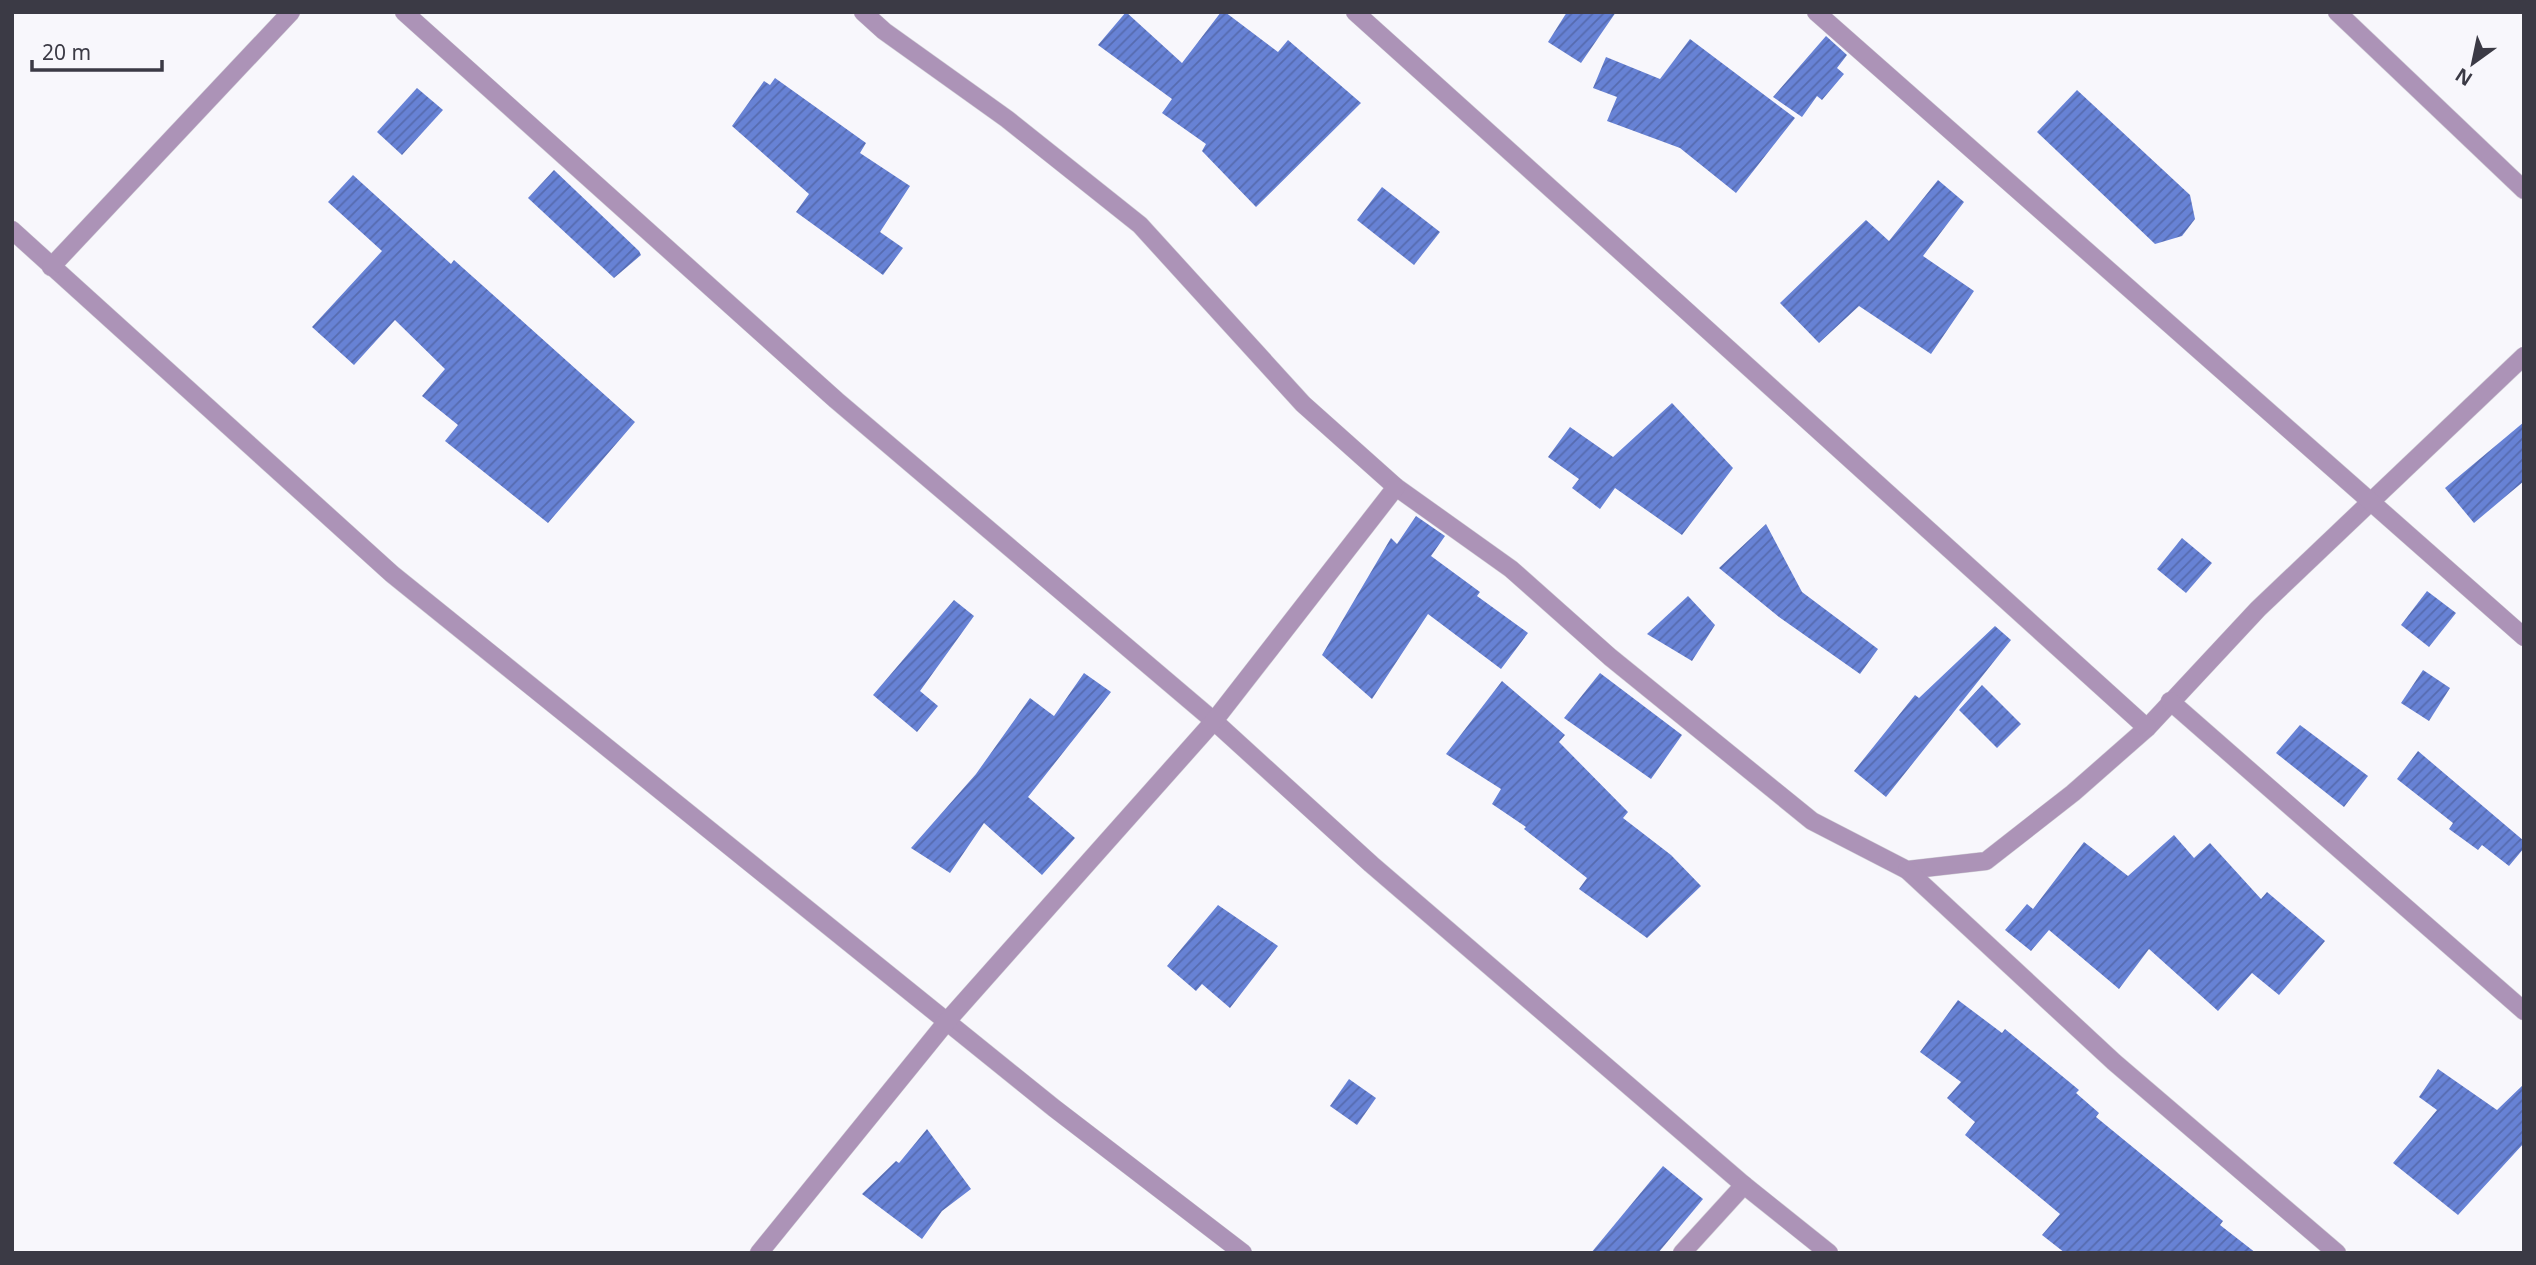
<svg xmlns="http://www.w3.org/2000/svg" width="2536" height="1265" font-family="'Noto Sans',sans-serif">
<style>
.building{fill:url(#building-hatch)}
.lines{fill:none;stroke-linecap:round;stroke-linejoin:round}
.minor-casing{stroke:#d2d1d7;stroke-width:19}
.minor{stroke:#ac93b7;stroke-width:18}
</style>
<defs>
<pattern id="building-hatch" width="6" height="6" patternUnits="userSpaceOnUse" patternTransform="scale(1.75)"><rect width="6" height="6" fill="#6782d5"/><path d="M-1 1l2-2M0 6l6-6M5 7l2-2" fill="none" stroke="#566baf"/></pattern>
</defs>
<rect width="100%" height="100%" fill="#f8f7fc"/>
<g class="building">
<polygon points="1126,12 1182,63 1221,12 1225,12 1278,52 1288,40 1361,103 1256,207 1202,151 1206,144 1162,113 1172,99 1098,45"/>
<polygon points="1567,12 1616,12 1581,63 1548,42"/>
<polygon points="1826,36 1847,55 1837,68 1844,74 1822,100 1817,96 1802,117 1773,97"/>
<polygon points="1690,39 1795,118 1736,193 1680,148 1607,121 1617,97 1593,88 1606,57 1660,79"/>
<polygon points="775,78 866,143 860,153 910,186 880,232 903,248 883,275 796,212 809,194 732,126 764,81 770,85"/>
<polygon points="417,88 443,110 402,155 377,132"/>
<polygon points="2077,90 2190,195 2195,219 2182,236 2155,244 2037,132"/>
<polygon points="554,170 639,251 641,255 614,278 528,198"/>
<polygon points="353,175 451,264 454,260 635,422 548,523 445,441 458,425 422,396 445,369 395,320 354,365 312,327 382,251 328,202"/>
<polygon points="1938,180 1964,202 1923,256 1974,291 1931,354 1859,306 1819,343 1780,303 1866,220 1889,241"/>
<polygon points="1382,187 1440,232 1414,265 1357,220"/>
<polygon points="1672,403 1733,468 1682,535 1615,488 1600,509 1572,488 1579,479 1548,457 1570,427 1613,457"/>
<polygon points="2524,422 2524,481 2474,523 2445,488"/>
<polygon points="1416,516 1445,536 1431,556 1480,592 1477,596 1528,633 1501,669 1428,614 1372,699 1322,655 1391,538 1397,544"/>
<polygon points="1766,524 1802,592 1878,649 1860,674 1779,617 1719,568"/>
<polygon points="2182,538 2212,563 2186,593 2157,569"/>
<polygon points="2427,591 2456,613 2429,647 2401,625"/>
<polygon points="1688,596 1715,625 1692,661 1647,634"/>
<polygon points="954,600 974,616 920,691 938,706 917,732 873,695"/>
<polygon points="1995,626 2011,640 1886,797 1854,771 1915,695 1919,698"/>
<polygon points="2423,670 2450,688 2429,721 2401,703"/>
<polygon points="1084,673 1111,692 1028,797 1075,838 1042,875 984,823 950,873 911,848 976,774 1030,698 1054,716"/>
<polygon points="1600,673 1682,735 1651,779 1564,718"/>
<polygon points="1502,681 1565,735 1559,742 1628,812 1623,818 1671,855 1701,886 1647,938 1579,889 1587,878 1524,829 1526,827 1492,804 1501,789 1446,754"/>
<polygon points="1982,685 2021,724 1997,748 1959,710"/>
<polygon points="2300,725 2368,776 2344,807 2276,753"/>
<polygon points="2418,751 2524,841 2524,848 2509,866 2482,845 2478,850 2449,829 2453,823 2397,779"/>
<polygon points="2174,835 2194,858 2210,843 2261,899 2267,892 2325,941 2279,995 2252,973 2218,1011 2149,949 2119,989 2049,930 2031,951 2005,930 2027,904 2033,909 2084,842 2128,876"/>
<polygon points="1218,905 1278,946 1230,1008 1202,984 1196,991 1167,966"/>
<polygon points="1958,1000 2002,1033 2005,1029 2079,1090 2076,1093 2099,1113 2096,1117 2223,1221 2220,1225 2256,1253 2065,1253 2042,1235 2060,1214 1965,1135 1975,1122 1947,1098 1961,1082 1920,1052"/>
<polygon points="2438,1069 2497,1110 2524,1084 2524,1143 2458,1215 2393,1163 2437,1110 2419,1097"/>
<polygon points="1349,1079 1376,1098 1357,1125 1330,1106"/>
<polygon points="927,1129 971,1189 942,1211 922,1239 862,1194 896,1161 899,1163"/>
<polygon points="1663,1166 1703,1199 1658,1253 1591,1253"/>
</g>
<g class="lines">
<g class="minor-casing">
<g id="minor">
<polyline points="404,12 836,400 1214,721 1371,864 1744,1185 1829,1253"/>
<polyline points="863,12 884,31 1007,119 1140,225 1303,404 1396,487 1511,569 1610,657 1812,821 1907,870 1986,861 2073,793 2147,728 2258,609 2524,356"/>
<path d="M1355,12C1619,251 1884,487 2147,728"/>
<polyline points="1816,12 2524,637"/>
<polyline points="2337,12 2524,190"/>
<polyline points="12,230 392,574 1054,1108 1243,1253"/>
<polyline points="51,267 291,12"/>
<polyline points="2170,701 2524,1011"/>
<polyline points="1907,870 2114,1062 2337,1253"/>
<polyline points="759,1253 948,1020 1214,721 1396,487"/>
<polyline points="1682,1253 1744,1185"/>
</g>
</g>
<use href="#minor" class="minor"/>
</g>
<rect width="2536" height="1265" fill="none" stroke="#3b3a45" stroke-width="28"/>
<g transform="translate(2473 63) rotate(213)" stroke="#f8f7fc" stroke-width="5" paint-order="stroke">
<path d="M0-5L12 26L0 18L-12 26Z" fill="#3b3a45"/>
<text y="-10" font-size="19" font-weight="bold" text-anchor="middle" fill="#3b3a45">N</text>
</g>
<path d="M32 60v10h130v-10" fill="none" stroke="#3b3a45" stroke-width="3.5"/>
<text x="42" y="60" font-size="21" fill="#3b3a45" stroke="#f8f7fc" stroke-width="5" paint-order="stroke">20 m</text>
</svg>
